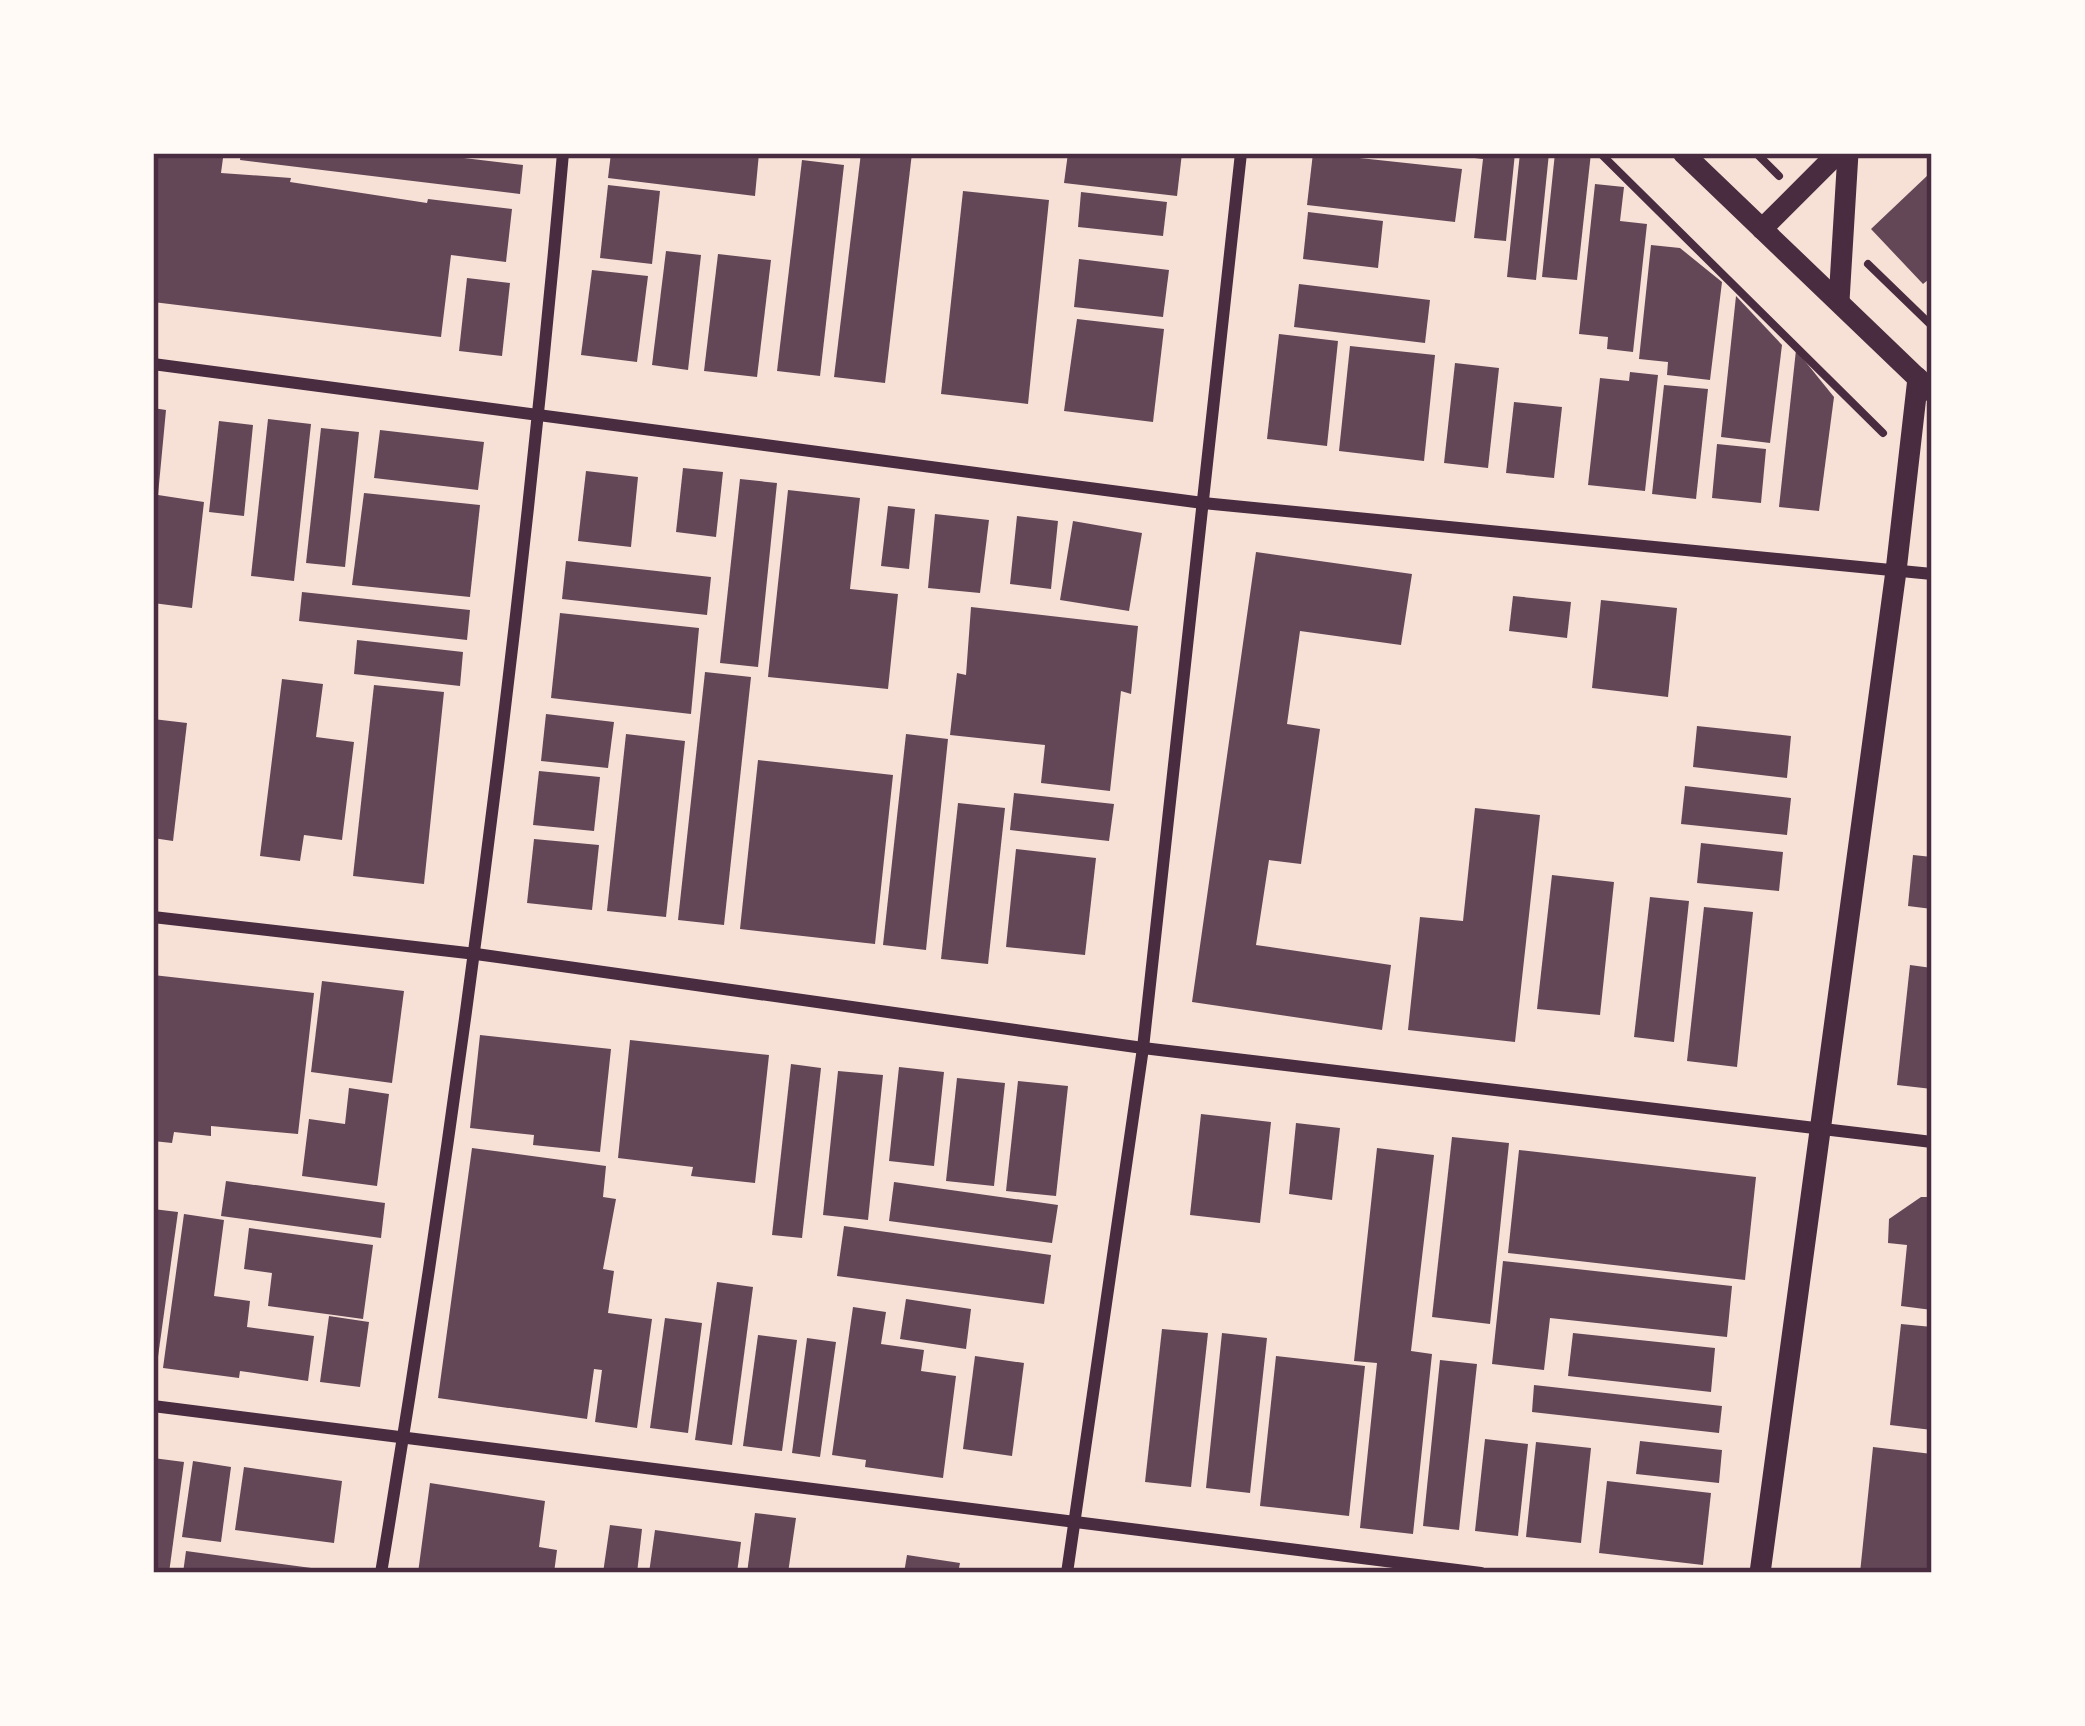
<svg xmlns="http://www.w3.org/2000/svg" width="2085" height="1726" font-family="'Exo 2',sans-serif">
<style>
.building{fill:#644757}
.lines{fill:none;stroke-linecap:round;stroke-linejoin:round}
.path{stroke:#4a2c40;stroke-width:8}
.minor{stroke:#4a2c40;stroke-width:12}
.tertiary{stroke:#4a2c40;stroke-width:21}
.neatline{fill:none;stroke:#4a2c40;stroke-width:4.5}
</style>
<rect width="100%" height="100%" fill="#f7e1d7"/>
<g class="building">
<polygon points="153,153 223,158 221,173 291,178 290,182 427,203 428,199 512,209 506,262 451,255 441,337 153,302"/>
<polygon points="241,153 422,153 523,165 520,194 240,160"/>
<polygon points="611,153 759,153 755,196 608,178"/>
<polygon points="861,153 912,153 885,383 834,377"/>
<polygon points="1068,153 1182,153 1177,196 1064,183"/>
<polygon points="1313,153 1462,169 1455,222 1307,205"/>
<polygon points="1458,153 1515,153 1506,241 1474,238 1483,159 1458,156"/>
<polygon points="1520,153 1549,153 1536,280 1507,277"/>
<polygon points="1555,153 1591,153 1577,280 1542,277"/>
<polygon points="802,160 844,165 820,376 777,371"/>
<polygon points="1929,174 1932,177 1932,284 1928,280 1923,284 1871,229"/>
<polygon points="1595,184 1624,187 1620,221 1647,224 1633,352 1607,349 1608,337 1579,334"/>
<polygon points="608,185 660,191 652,264 600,258"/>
<polygon points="963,191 1049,200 1028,404 941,394"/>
<polygon points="1081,192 1167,202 1163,236 1078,227"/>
<polygon points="1308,212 1383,221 1378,268 1303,259"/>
<polygon points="1651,245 1680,248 1722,282 1710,380 1667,375 1668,362 1639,359"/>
<polygon points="666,251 701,255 688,370 652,365"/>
<polygon points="718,254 771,260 757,377 704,371"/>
<polygon points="1079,259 1169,270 1163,317 1074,307"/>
<polygon points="592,270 648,276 637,362 581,355"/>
<polygon points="467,278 510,283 502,356 459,351"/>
<polygon points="1299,284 1430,300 1425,343 1294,327"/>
<polygon points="1736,296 1782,345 1770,443 1721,437"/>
<polygon points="1077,319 1164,329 1153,422 1064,411"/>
<polygon points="1279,334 1338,341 1327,446 1267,439"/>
<polygon points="1350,346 1435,355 1424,461 1339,451"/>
<polygon points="1796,350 1834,397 1819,511 1779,507"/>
<polygon points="1455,363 1499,368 1488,468 1444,463"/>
<polygon points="1630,372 1658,375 1645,491 1588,485 1600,378 1629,381"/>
<polygon points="1664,385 1708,389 1696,499 1652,494"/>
<polygon points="1514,402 1562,407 1554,478 1506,473"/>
<polygon points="153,408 166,410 158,495 204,502 192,608 153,603 158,495 153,494"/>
<polygon points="268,419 311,424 294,581 251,576"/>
<polygon points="219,421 253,425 244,516 209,512"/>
<polygon points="321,428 359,432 345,567 306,563"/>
<polygon points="380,430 484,442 478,490 374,478"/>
<polygon points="1717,444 1766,449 1761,503 1712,498"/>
<polygon points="683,468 723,472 716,537 676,532"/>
<polygon points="586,471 638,477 631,547 578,541"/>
<polygon points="740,479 777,483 758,667 720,663"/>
<polygon points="788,490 860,498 850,589 898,594 888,689 768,677"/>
<polygon points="364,493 480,505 470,597 352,585"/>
<polygon points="888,506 915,509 909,569 881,566"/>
<polygon points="935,514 989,520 980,593 928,588"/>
<polygon points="1017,516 1058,521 1051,589 1010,584"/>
<polygon points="1073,521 1142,533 1129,611 1060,600"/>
<polygon points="1256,552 1412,574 1401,645 1300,631 1287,724 1320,729 1301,864 1269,860 1256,945 1391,965 1382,1030 1192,1002"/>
<polygon points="566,561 711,577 707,615 562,599"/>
<polygon points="302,592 470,610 467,640 299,621"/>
<polygon points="1513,596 1571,602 1567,638 1509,631"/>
<polygon points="1601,600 1677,608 1668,697 1592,688"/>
<polygon points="971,607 1138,626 1131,694 1121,691 1110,791 1041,783 1045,745 950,735 957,673 966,675"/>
<polygon points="560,613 699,628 691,714 551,698"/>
<polygon points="357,640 463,652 460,686 354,674"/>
<polygon points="705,672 751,677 724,925 678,920"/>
<polygon points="282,679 323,684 316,737 354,742 342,840 304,835 300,861 260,856"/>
<polygon points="374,685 444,692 424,884 353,876"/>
<polygon points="546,714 614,722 608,768 541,761"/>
<polygon points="153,719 187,723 173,841 153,838"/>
<polygon points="1697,726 1791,736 1787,778 1693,767"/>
<polygon points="626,734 685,741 666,917 607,911"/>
<polygon points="906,734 948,739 926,950 883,945"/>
<polygon points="758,760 893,775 875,944 740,929"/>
<polygon points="539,771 600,777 594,831 533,825"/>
<polygon points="1685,786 1791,798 1787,835 1681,824"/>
<polygon points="1014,793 1114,804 1109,841 1010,830"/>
<polygon points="958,803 1005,808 988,964 941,959"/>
<polygon points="1475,808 1540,815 1515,1042 1408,1030 1420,917 1463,921"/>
<polygon points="534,839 599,845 592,910 527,903"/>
<polygon points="1701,843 1783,852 1779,891 1697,883"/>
<polygon points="1016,849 1096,858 1085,955 1006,947"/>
<polygon points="1913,855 1932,857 1932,909 1908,906"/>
<polygon points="1552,875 1614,882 1600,1015 1537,1009"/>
<polygon points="1650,897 1689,901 1674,1042 1634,1037"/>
<polygon points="1704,907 1753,912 1737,1067 1687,1061"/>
<polygon points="1910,965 1932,968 1932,1089 1897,1085"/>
<polygon points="153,975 314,993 298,1134 211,1126 211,1136 174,1132 172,1143 153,1141"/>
<polygon points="322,981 404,991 392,1083 311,1072"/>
<polygon points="480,1035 611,1049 600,1152 533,1145 534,1135 470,1128"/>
<polygon points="630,1040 769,1055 755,1183 691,1176 693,1167 618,1158"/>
<polygon points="791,1064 821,1068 802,1238 772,1235"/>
<polygon points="899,1067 944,1072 934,1166 889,1161"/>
<polygon points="838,1071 883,1075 868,1220 823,1215"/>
<polygon points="957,1078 1005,1083 994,1186 946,1181"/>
<polygon points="1018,1081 1068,1086 1056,1196 1006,1191"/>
<polygon points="349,1088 389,1094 377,1186 302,1176 309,1119 345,1124"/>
<polygon points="1201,1114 1271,1122 1260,1223 1190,1215"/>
<polygon points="1296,1123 1340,1128 1332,1200 1289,1194"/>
<polygon points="1452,1137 1509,1143 1490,1324 1432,1317"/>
<polygon points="472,1148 606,1166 603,1197 616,1199 603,1269 614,1271 608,1313 652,1319 637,1428 595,1422 602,1370 594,1369 587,1419 438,1398"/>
<polygon points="1377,1148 1434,1155 1411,1351 1432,1354 1413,1534 1360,1528 1377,1363 1354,1361"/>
<polygon points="1519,1150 1756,1177 1745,1280 1508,1253"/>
<polygon points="226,1181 385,1203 381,1238 221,1216"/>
<polygon points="894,1182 1058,1205 1052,1243 889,1221"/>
<polygon points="1921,1197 1932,1197 1932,1310 1901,1306 1907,1245 1888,1243 1889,1219"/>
<polygon points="153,1209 178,1212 157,1364 153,1363"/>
<polygon points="184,1214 224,1220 214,1296 250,1301 247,1327 314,1336 308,1381 240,1371 239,1378 163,1368"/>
<polygon points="844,1226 1051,1255 1044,1304 837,1276"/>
<polygon points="249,1228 373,1245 363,1319 268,1306 272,1273 244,1269"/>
<polygon points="1503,1261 1732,1286 1727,1337 1550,1318 1544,1370 1492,1364"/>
<polygon points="717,1282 753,1287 732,1445 695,1440"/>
<polygon points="906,1299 971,1309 966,1349 900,1339"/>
<polygon points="853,1307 886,1312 881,1344 924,1350 921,1371 956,1376 943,1478 865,1467 866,1460 832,1455"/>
<polygon points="329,1316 369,1322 360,1387 320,1382"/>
<polygon points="665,1318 702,1323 688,1433 650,1428"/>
<polygon points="1901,1324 1932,1327 1932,1430 1890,1425"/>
<polygon points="1162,1329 1208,1333 1191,1487 1145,1482"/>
<polygon points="1222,1333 1267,1338 1250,1493 1206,1488"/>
<polygon points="1573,1333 1715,1348 1711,1392 1568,1376"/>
<polygon points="758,1335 797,1340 782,1451 743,1446"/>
<polygon points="807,1338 836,1342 820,1457 792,1453"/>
<polygon points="975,1356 1024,1363 1012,1456 963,1449"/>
<polygon points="1276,1356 1365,1366 1349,1516 1260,1506"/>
<polygon points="1440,1360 1477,1364 1459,1530 1423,1526"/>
<polygon points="1534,1385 1722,1406 1719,1433 1532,1412"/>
<polygon points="1485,1439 1528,1444 1518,1536 1475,1531"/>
<polygon points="1640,1441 1722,1450 1719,1483 1636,1474"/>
<polygon points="1536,1442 1591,1448 1581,1543 1526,1537"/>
<polygon points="1873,1447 1932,1454 1932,1573 1860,1573"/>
<polygon points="153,1458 184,1462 169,1573 153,1573"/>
<polygon points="193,1461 231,1467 221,1542 182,1537"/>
<polygon points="244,1467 342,1481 334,1543 235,1530"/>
<polygon points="1607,1481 1711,1493 1703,1565 1599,1553"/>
<polygon points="430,1483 545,1501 539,1547 557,1550 554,1573 418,1573"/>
<polygon points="755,1513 796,1518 788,1573 747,1573"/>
<polygon points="610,1525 642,1529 637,1573 603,1573"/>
<polygon points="655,1530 741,1542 737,1573 649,1573"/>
<polygon points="186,1551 326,1570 326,1573 183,1573"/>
<polygon points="907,1555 960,1563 958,1573 904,1573"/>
</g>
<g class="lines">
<g class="path">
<polyline points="1600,153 1883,433"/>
<polyline points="1756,153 1779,176"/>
<polyline points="1868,264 1932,326"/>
</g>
<g class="minor">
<polyline points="153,364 1203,503 1932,574"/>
<polyline points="153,917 476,954 1143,1048 1932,1142"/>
<polyline points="153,1406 1481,1573"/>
<path d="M381,1573C459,1102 521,629 563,153"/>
<polyline points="1067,1573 1143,1048 1241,153"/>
</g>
<g class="tertiary">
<polyline points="1683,153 1932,392"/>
<polyline points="1762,229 1838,153"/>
<polyline points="1839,301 1848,153"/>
<polyline points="1760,1573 1896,571 1918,378"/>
</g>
</g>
<rect width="2085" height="1726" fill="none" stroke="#fffaf5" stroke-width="312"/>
<rect x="156" y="156" width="1773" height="1414" class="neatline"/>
</svg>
